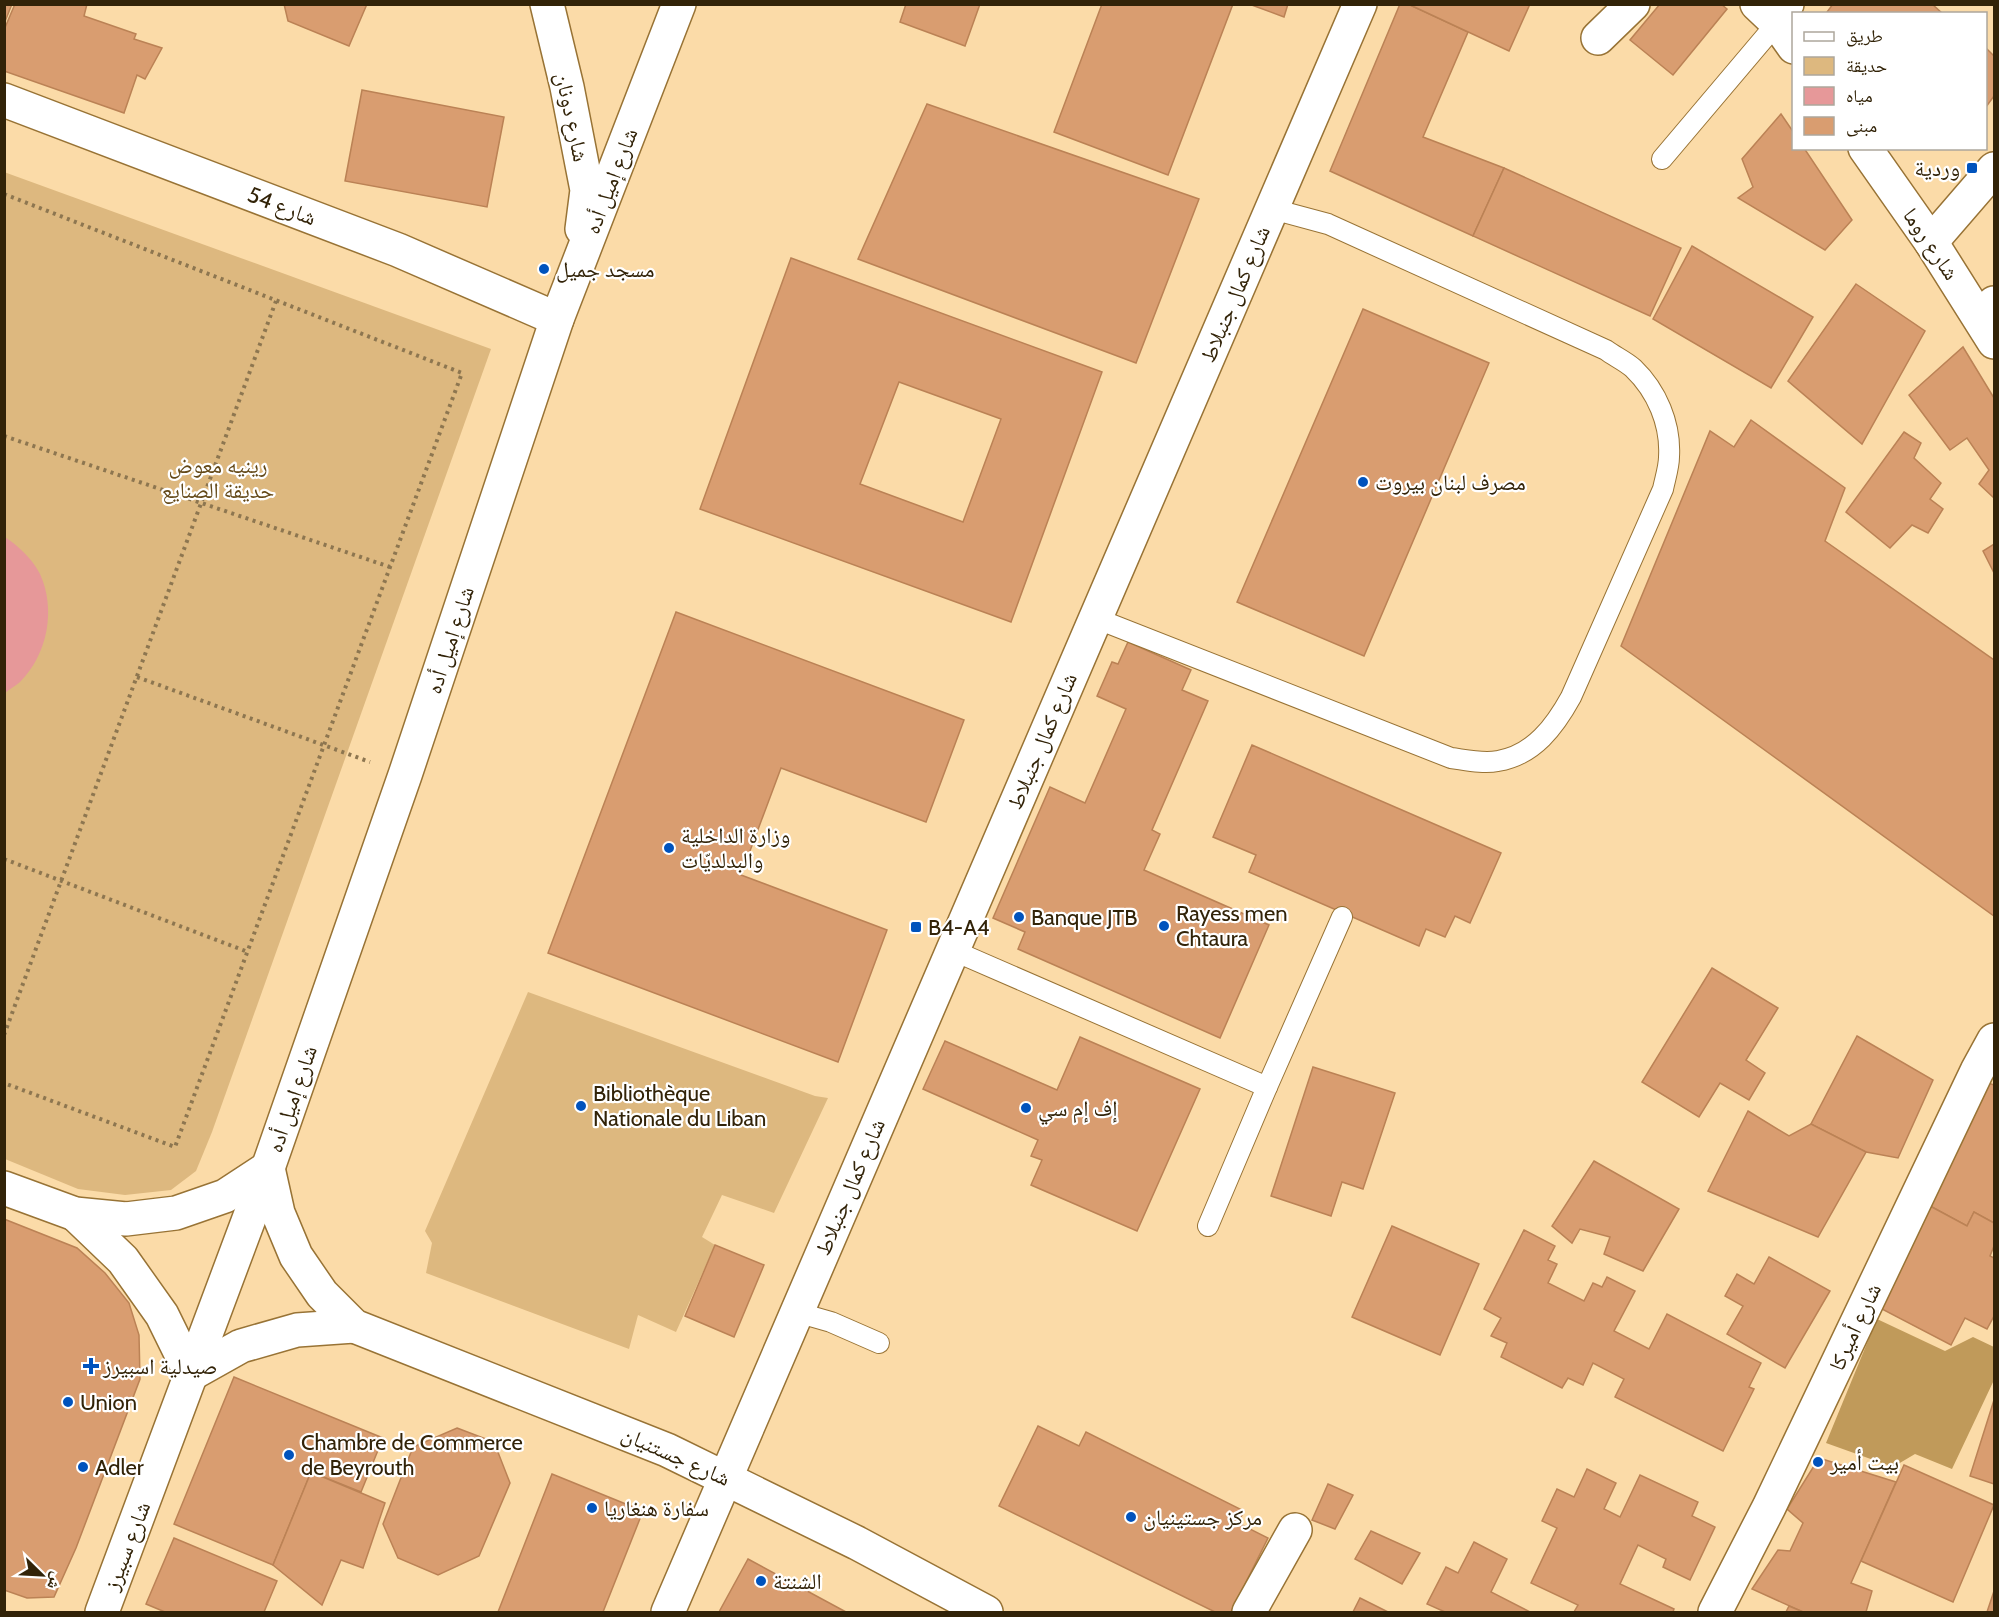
<svg xmlns="http://www.w3.org/2000/svg" width="1999" height="1617" font-family="Cabin,'Noto Naskh Arabic',sans-serif">
<style>
.green{fill:#ddb87f}
.forest{fill:#c09a5a}
.water{fill:#e69899}
.building{fill:#d99d70;stroke:#bb8255;stroke-width:1.5;fill-rule:evenodd}
.lines{fill:none;stroke-linecap:round;stroke-linejoin:round}
.lane-casing{stroke:#987335;stroke-width:22}
.street-casing{stroke:#987335;stroke-width:36}
.secondary-casing{stroke:#987335;stroke-width:36}
.path{stroke:#8d7650;stroke-width:4;stroke-dasharray:3 4.5;stroke-linecap:butt}
.lane{stroke:#fff;stroke-width:20}
.street{stroke:#fff;stroke-width:33}
.secondary{stroke:#fff;stroke-width:33}
.poi-dot{fill:#0053bd;stroke:#fff;stroke-width:2}
.labels{text-anchor:middle;dominant-baseline:central;stroke-width:4.5;stroke-linejoin:round;paint-order:stroke}
.street-label{font-size:22px;fill:#322308;stroke:#fff}
.poi-label{font-size:22px;fill:#322308;stroke:#fff;text-anchor:start}
.park-label{font-size:22px;fill:#644918;stroke:#fff}
</style>
<rect width="100%" height="100%" fill="#fbdba8"/>
<g class="green">
<polygon points="4,172 491,349 212,1132 196,1171 171,1190 125,1195 78,1189 5,1159"/>
<polygon points="528,992 815,1096 828,1098 774,1213 722,1195 702,1237 715,1245 676,1332 638,1315 629,1349 426,1273 432,1243 425,1231"/>
</g>
<polygon class="forest" points="1877,1319 1945,1351 1973,1337 1994,1347 1994,1380 1952,1469 1915,1454 1893,1467 1826,1443"/>
<path class="water" d="M5,537C18,546 32,558 40,574C56,609 48,654 20,682C16,686 9,689 5,693Z"/>
<g class="building">
<polygon points="4,4 12,4 4,24"/>
<polygon points="15,4 87,4 84,16 136,34 134,39 162,48 145,79 137,75 124,113 4,71 4,30"/>
<polygon points="284,4 367,4 349,46 288,21"/>
<polygon points="906,4 980,4 965,46 900,22"/>
<polygon points="1102,4 1233,4 1168,175 1054,132"/>
<polygon points="1249,4 1288,4 1284,17"/>
<polygon points="1400,4 1408,4 1468,32 1423,137 1504,168 1473,236 1330,171"/>
<polygon points="1408,4 1530,4 1509,51"/>
<polygon points="1660,4 1721,4 1727,9 1673,75 1630,40"/>
<polygon points="1833,4 1932,4 1943,14 1828,14 1827,12"/>
<polygon points="1986,48 1994,56 1994,96 1986,107"/>
<polygon points="362,90 504,117 487,207 345,181"/>
<polygon points="927,104 1199,199 1136,363 858,259"/>
<polygon points="1781,114 1794,133 1794,148 1804,148 1852,220 1825,250 1738,198 1753,187 1742,159"/>
<polygon points="1504,168 1681,248 1650,316 1473,236"/>
<polygon points="1692,246 1813,317 1771,388 1653,319"/>
<path d="M791,258L1102,372L1011,622L700,509ZM899,382L1001,419L963,522L860,484Z"/>
<polygon points="1856,284 1925,331 1862,444 1788,381"/>
<polygon points="1363,309 1489,363 1364,656 1237,602"/>
<polygon points="1963,347 1994,398 1994,498 1979,484 1989,470 1967,438 1950,450 1909,395"/>
<polygon points="1751,420 1845,488 1825,541 1994,660 1994,916 1621,646 1710,431 1734,447"/>
<polygon points="1904,432 1921,443 1914,458 1941,483 1930,499 1943,509 1928,533 1912,525 1890,548 1846,512"/>
<polygon points="1994,544 1994,573 1983,551"/>
<polygon points="676,612 964,720 926,822 781,768 741,875 887,930 838,1062 548,953"/>
<polygon points="1128,642 1191,670 1182,690 1208,701 1152,830 1160,834 1144,870 1269,925 1220,1038 1018,949 1025,932 993,918 1050,787 1085,803 1126,709 1097,696 1112,662 1118,664"/>
<polygon points="1252,745 1501,853 1470,923 1455,916 1445,937 1426,929 1419,946 1249,872 1256,855 1213,837"/>
<polygon points="1712,968 1778,1008 1746,1060 1765,1073 1749,1100 1720,1083 1699,1117 1642,1082"/>
<polygon points="1857,1036 1933,1080 1898,1158 1866,1152 1811,1124"/>
<polygon points="1080,1037 1200,1089 1137,1231 1031,1185 1042,1160 1031,1156 1038,1140 923,1089 945,1041 1057,1090"/>
<polygon points="1313,1067 1395,1093 1363,1189 1342,1182 1331,1216 1271,1196"/>
<polygon points="1975,1078 1994,1085 1994,1223 1974,1212 1967,1226 1930,1206"/>
<polygon points="1748,1111 1789,1136 1811,1124 1866,1152 1818,1237 1708,1191"/>
<polygon points="1594,1161 1679,1209 1643,1271 1604,1254 1610,1237 1580,1229 1572,1243 1552,1226"/>
<polygon points="1930,1206 1967,1226 1974,1212 1994,1223 1994,1246 1990,1256 1994,1258 1994,1316 1987,1329 1965,1318 1951,1345 1878,1307"/>
<polygon points="4,1219 77,1248 105,1273 129,1303 139,1335 140,1379 76,1548 54,1597 27,1598 4,1590"/>
<polygon points="1392,1226 1479,1264 1440,1355 1352,1317"/>
<polygon points="1524,1230 1555,1246 1548,1260 1557,1264 1548,1283 1584,1301 1593,1283 1602,1287 1607,1277 1635,1291 1614,1331 1649,1349 1667,1314 1761,1363 1749,1387 1754,1389 1723,1451 1615,1397 1624,1379 1593,1363 1583,1385 1568,1378 1562,1388 1501,1357 1507,1343 1491,1336 1501,1318 1484,1309"/>
<polygon points="715,1245 764,1265 734,1337 685,1316"/>
<polygon points="1769,1257 1830,1291 1785,1368 1727,1334 1743,1306 1725,1296 1737,1274 1754,1284"/>
<polygon points="234,1377 383,1438 361,1492 311,1472 273,1565 174,1524"/>
<polygon points="1994,1400 1994,1484 1970,1476"/>
<polygon points="1038,1426 1079,1446 1086,1432 1244,1511 1238,1523 1268,1538 1231,1612 1215,1612 999,1506"/>
<polygon points="457,1428 494,1442 510,1483 479,1556 438,1575 398,1558 383,1524 413,1447"/>
<polygon points="1819,1458 1896,1482 1851,1583 1872,1591 1866,1612 1803,1612 1752,1589 1778,1550 1790,1551 1803,1523 1787,1509"/>
<polygon points="1904,1465 1994,1505 1953,1602 1861,1561"/>
<polygon points="1587,1469 1616,1483 1604,1509 1620,1517 1640,1475 1698,1502 1692,1516 1715,1527 1690,1580 1663,1567 1666,1559 1638,1545 1620,1584 1674,1609 1673,1612 1574,1612 1578,1605 1531,1583 1557,1528 1542,1521 1557,1489 1574,1497"/>
<polygon points="311,1472 385,1503 363,1568 341,1560 322,1605 273,1565"/>
<polygon points="552,1474 643,1511 603,1612 498,1612"/>
<polygon points="1328,1484 1353,1495 1335,1529 1312,1520"/>
<polygon points="1371,1531 1420,1553 1402,1584 1355,1559"/>
<polygon points="174,1538 277,1581 264,1612 165,1612 146,1604"/>
<polygon points="1474,1542 1507,1559 1491,1592 1530,1612 1445,1612 1427,1604 1446,1567 1458,1573"/>
<polygon points="748,1559 846,1612 719,1612"/>
<polygon points="1994,1591 1994,1612 1987,1612"/>
<polygon points="1360,1598 1388,1612 1353,1612"/>
<polygon points="1789,1606 1803,1612 1786,1612"/>
</g>
<g class="lines">
<g class="lane-casing">
<g id="lane">
<polyline points="1662,159 1777,23"/>
<path d="M1095,618L1451,758C1466,760 1483,764 1498,761C1534,755 1555,726 1571,697L1663,489C1665,479 1669,467 1669,457C1671,424 1657,391 1633,368C1625,361 1614,356 1606,350L1328,224L1272,209"/>
<polyline points="952,950 1267,1087"/>
<polyline points="1208,1226 1267,1087 1342,917"/>
<polyline points="796,1312 831,1322 879,1343"/>
</g>
</g>
<g class="street-casing">
<g id="street">
<polyline points="1777,23 1787,4"/>
<polyline points="1598,38 1633,4"/>
<polyline points="4,100 398,250 557,319"/>
<polyline points="1980,317 1994,303"/>
<polyline points="4,1188 75,1214 126,1219 176,1213 225,1196 268,1168 278,1213 296,1256 322,1294 354,1326 667,1450 857,1543 986,1612"/>
<polyline points="75,1214 123,1260 162,1315 191,1374 241,1346 297,1330 354,1326"/>
<polyline points="1249,1612 1295,1530"/>
<polyline points="1715,1612 1769,1507 1977,1071 1994,1040"/>
</g>
</g>
<g class="secondary-casing">
<g id="secondary">
<polyline points="547,4 567,87 587,190 582,229"/>
<polyline points="1757,4 1777,23 1794,47"/>
<polyline points="1865,148 1931,242 1994,342"/>
<polyline points="1931,242 1994,169"/>
<polyline points="102,1612 268,1168 405,775 557,319 679,4"/>
<polyline points="668,1612 1360,4"/>
</g>
</g>
<g class="path">
<polyline points="4,194 462,373 175,1147 4,1083"/>
<polyline points="4,436 390,567"/>
<polyline points="137,677 370,762"/>
<polyline points="4,859 248,952"/>
<polyline points="4,1035 276,301"/>
</g>
<use href="#lane" class="lane"/>
<use href="#street" class="street"/>
<use href="#secondary" class="secondary"/>
</g>
<g class="poi-dot">
<rect x="1966" y="162" width="12" height="12" rx="3"/>
<circle cx="544" cy="269" r="6"/>
<circle cx="1363" cy="482" r="6"/>
<circle cx="669" cy="848" r="6"/>
<circle cx="1019" cy="917" r="6"/>
<circle cx="1164" cy="926" r="6"/>
<rect x="910" y="921" width="12" height="12" rx="3"/>
<circle cx="581" cy="1106" r="6"/>
<circle cx="1026" cy="1108" r="6"/>
<path d="M88 1357h6v6h6v6h-6v6h-6v-6h-6v-6h6z"/>
<circle cx="68" cy="1402" r="6"/>
<circle cx="289" cy="1455" r="6"/>
<circle cx="1818" cy="1462" r="6"/>
<circle cx="83" cy="1467" r="6"/>
<circle cx="592" cy="1508" r="6"/>
<circle cx="1131" cy="1517" r="6"/>
<circle cx="761" cy="1581" r="6"/>
</g>
<g class="labels">
<g class="street-label">
<text transform="translate(572 117) rotate(78)">شارع دونان</text>
<text transform="translate(611 181) rotate(-69)">شارع إميل أده</text>
<text transform="translate(282 206) rotate(21)">شارع 54</text>
<text transform="translate(1931 244) rotate(56)">شارع روما</text>
<text transform="translate(1235 294) rotate(-67)">شارع كمال جنبلاط</text>
<text transform="translate(450 640) rotate(-72)">شارع إميل أده</text>
<text transform="translate(1042 741) rotate(-67)">شارع كمال جنبلاط</text>
<text transform="translate(292 1099) rotate(-71)">شارع إميل أده</text>
<text transform="translate(850 1187) rotate(-67)">شارع كمال جنبلاط</text>
<text transform="translate(1855 1327) rotate(-65)">شارع أميركا</text>
<text transform="translate(676 1456) rotate(24)">شارع جستنيان</text>
<text transform="translate(127 1546) rotate(-69)">شارع سبيرز</text>
</g>
<g class="poi-label">
<text x="1960" y="168" text-anchor="end">وردية</text>
<text x="556" y="269">مسجد جميل</text>
<text x="1375" y="482">مصرف لبنان بيروت</text>
<text x="681" y="835">وزارة الداخلية<tspan x="681" dy="25">والبدلديّات</tspan></text>
<text x="1176" y="913">Rayess men<tspan x="1176" dy="25">Chtaura</tspan></text>
<text x="1031" y="917">Banque JTB</text>
<text x="928" y="927">B4-A4</text>
<text x="593" y="1093">Bibliothèque<tspan x="593" dy="25">Nationale du Liban</tspan></text>
<text x="1038" y="1108">إف إم سي</text>
<text x="103" y="1366">صيدلية اسبيرز</text>
<text x="80" y="1402">Union</text>
<text x="301" y="1442">Chambre de Commerce<tspan x="301" dy="25">de Beyrouth</tspan></text>
<text x="1830" y="1462">بيت أمير</text>
<text x="95" y="1467">Adler</text>
<text x="604" y="1508">سفارة هنغاريا</text>
<text x="1143" y="1517">مركز جستينيان</text>
<text x="773" y="1581">الشنتة</text>
</g>
<g class="park-label">
<text x="218" y="465">رينيه معوض<tspan x="218" dy="25">حديقة الصنايع</tspan></text>
</g>
</g>
<rect width="1999" height="1617" fill="none" stroke="#322308" stroke-width="12"/>
<rect x="1792" y="12" width="195" height="138" fill="#ffffff" stroke="#ada79c" stroke-width="1.5"/>
<rect x="1804" y="32" width="30" height="9" fill="#ffffff" stroke="#ada79c" stroke-width="1.5"/>
<text x="1846" y="42" font-size="18" fill="#322308">طريق</text>
<rect x="1804" y="57" width="30" height="18" fill="#ddb87f" stroke="#ada79c" stroke-width="1.5"/>
<text x="1846" y="72" font-size="18" fill="#322308">حديقة</text>
<rect x="1804" y="87" width="30" height="18" fill="#e69899" stroke="#ada79c" stroke-width="1.5"/>
<text x="1846" y="102" font-size="18" fill="#322308">مياه</text>
<rect x="1804" y="117" width="30" height="18" fill="#d99d70" stroke="#ada79c" stroke-width="1.5"/>
<text x="1846" y="132" font-size="18" fill="#322308">مبنى</text>
<g transform="translate(42 1575) rotate(114)" stroke="#ffffff" stroke-width="4.5" paint-order="stroke">
<path d="M0-4.5L10 22L0 15L-10 22Z" fill="#322308"/>
<text y="-9" font-size="16" font-weight="bold" text-anchor="middle" fill="#322308">ش</text>
</g>
</svg>
